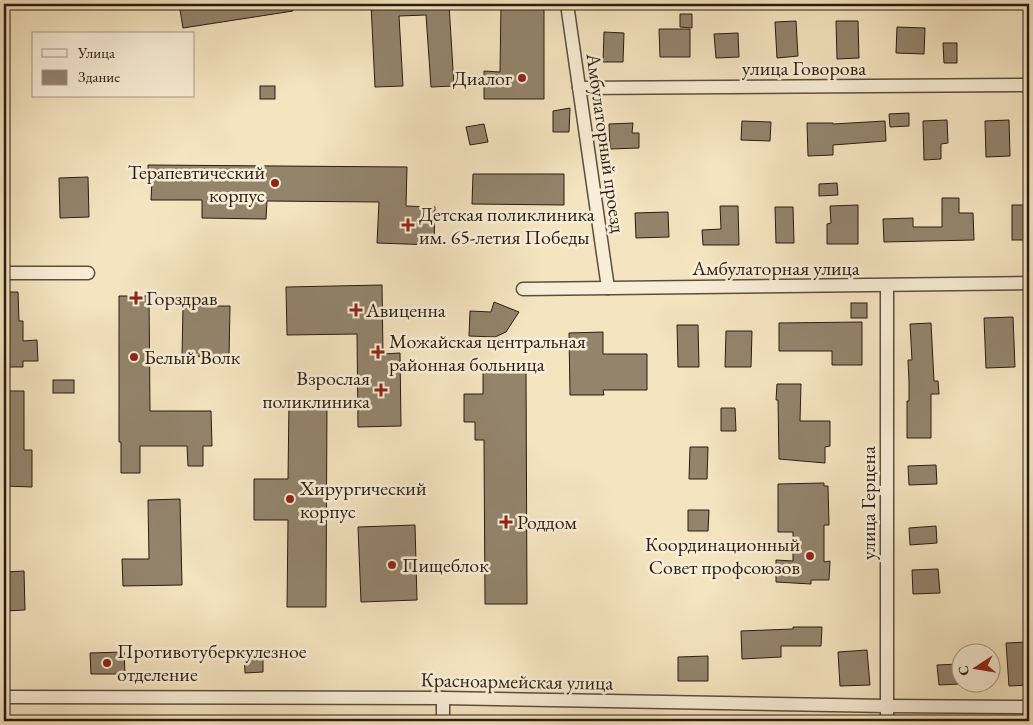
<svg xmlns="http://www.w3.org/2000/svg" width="1033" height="725" font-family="'EB Garamond',serif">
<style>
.building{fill:#93846c;stroke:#2a1c11}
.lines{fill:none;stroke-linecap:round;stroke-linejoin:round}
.street-casing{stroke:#5c4e3d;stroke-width:15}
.street{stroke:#f8edd6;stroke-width:12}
.poi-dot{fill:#8f2418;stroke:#f8edd6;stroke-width:2}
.labels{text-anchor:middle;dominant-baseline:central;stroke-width:5;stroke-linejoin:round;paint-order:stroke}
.street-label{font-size:20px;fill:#2a1c11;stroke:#f8edd6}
.poi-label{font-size:20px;fill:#2a1c11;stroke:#f8edd6;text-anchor:start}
</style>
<rect width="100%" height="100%" fill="#f4e4c0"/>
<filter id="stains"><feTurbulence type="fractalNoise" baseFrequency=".004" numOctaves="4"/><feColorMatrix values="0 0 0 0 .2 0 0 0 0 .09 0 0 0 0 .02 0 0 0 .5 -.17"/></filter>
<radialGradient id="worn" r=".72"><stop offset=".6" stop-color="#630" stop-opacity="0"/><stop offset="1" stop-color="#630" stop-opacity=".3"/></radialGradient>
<g class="building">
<polygon points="179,4 292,4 293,11 183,28"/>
<polygon points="371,4 449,4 454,86 431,87 426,15 399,16 403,86 375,87"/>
<polygon points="501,4 544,4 544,99 484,99 484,71 500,72"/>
<polygon points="680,14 692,14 692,28 680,27"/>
<polygon points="796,21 798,56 777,58 775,22"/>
<polygon points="836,21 858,21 859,58 837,59"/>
<polygon points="897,27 925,28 924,54 896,53"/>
<polygon points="659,29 690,29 690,57 660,57"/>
<polygon points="604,32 624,33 623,62 603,62"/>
<polygon points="738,33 739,57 716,58 714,34"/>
<polygon points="943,43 957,43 957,63 944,63"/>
<rect x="260" y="86" width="15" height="13"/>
<polygon points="570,108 569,132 553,132 553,111"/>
<polygon points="909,113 909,126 890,127 889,114"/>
<polygon points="947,120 948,143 941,144 941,159 924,160 923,121"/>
<polygon points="1009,120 1010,156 986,157 985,121"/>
<polygon points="742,121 771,122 770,141 741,140"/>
<polygon points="885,121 886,141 833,145 833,155 808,156 807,123 833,123 833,124"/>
<polygon points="633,123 632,133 639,133 639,148 610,149 609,124"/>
<polygon points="484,124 488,142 470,145 466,127"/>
<polygon points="148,165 407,167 406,206 435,207 434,245 377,243 379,202 267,201 266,219 202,218 202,200 151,200 152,180 148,180"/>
<polygon points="473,174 564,174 564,205 472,204"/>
<polygon points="88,177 89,217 60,218 59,178"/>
<polygon points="837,183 838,195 819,196 819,184"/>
<polygon points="942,198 959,198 959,213 973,213 974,240 884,242 883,219 913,218 913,227 942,227"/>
<polygon points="858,205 858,244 827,244 827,224 831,223 830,206"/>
<rect x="1012" y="205" width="17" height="35"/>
<polygon points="720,206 738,206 739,245 703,245 702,230 721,229"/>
<polygon points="775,207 793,207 794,243 776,243"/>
<polygon points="668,212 669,237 636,238 635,213"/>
<polygon points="382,285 383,354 400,353 401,426 358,427 357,334 287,335 286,287"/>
<polygon points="4,292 18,292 19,321 23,321 23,341 37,340 38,361 23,361 23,367 4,367"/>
<polygon points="119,296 149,296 150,411 211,411 212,446 203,446 203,466 188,466 187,446 140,446 140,473 121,473 121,442 119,442"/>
<polygon points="494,302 519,312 506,332 495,337 469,336 470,311 491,312"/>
<rect x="851" y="303" width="16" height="15"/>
<polygon points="183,306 230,306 229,357 182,356"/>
<polygon points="1013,317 1015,367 986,368 984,318"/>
<polygon points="862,322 862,365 832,365 832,351 779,351 779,323"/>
<polygon points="931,323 934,381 938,381 939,394 931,394 931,438 907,438 907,401 909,401 909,382 908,360 912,360 910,324"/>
<polygon points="677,325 698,325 699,367 678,367"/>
<polygon points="726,331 752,331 751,367 725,367"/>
<polygon points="603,332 603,354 647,354 647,390 603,390 604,395 570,395 569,333"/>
<polygon points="526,367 527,604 485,604 484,440 475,440 475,422 464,422 464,394 483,394 483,368"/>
<rect x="53" y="380" width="21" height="13"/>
<polygon points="777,384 801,384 800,421 830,421 830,446 825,447 825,463 779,459 778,400 776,400"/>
<polygon points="4,391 24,391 24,450 32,450 32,487 4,486"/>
<polygon points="289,401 327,401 326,607 287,607 288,520 254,520 254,479 288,479"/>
<polygon points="721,408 735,408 736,431 721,431"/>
<polygon points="690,447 708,447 707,479 689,479"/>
<polygon points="936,465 937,484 909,485 908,466"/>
<polygon points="824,483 824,486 828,486 829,525 824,525 824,562 830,561 829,580 811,580 811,584 776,582 776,560 793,561 793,532 778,532 778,484"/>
<polygon points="180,499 182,585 123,586 122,559 149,559 148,500"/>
<polygon points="688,510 709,510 708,531 688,531"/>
<polygon points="415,525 417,600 361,602 358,527"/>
<polygon points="936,526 937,543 910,545 909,528"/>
<polygon points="938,569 940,593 913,594 912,570"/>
<polygon points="24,571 25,610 4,611 4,577 5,577 5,572"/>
<polygon points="793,627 822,627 821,646 781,646 781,657 742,659 741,631 793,629"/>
<polygon points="1029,642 1029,685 1009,686 1006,643"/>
<polygon points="867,650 870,685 840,686 838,652"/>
<polygon points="263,651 263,672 245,673 244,652"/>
<polygon points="124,652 125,674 91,674 90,653"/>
<polygon points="708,656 708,681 678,681 678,657"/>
<polygon points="959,664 960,684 939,685 937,665"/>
</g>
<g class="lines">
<g class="street-casing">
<g id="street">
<polyline points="567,4 608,288"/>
<polyline points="579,88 1029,85"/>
<polyline points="4,273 88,273"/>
<polyline points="887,286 887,721"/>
<polyline points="523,289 1029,283"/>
<polyline points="4,697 443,698 887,706 1029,707"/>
<polyline points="443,721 443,698"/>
</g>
</g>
<use href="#street" class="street"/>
</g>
<g class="poi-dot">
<circle cx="522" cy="78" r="5"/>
<circle cx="275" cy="183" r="5"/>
<path d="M405.5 217.5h5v5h5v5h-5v5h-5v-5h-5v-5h5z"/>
<path d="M133.5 290.5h5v5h5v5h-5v5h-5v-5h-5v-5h5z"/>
<path d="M353.5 302.5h5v5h5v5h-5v5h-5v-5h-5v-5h5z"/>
<path d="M375.5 344.5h5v5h5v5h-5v5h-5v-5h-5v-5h5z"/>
<circle cx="134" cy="357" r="5"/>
<path d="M378.5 382.5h5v5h5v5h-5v5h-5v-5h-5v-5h5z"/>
<circle cx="290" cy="499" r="5"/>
<path d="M503.5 514.5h5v5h5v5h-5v5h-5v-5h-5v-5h5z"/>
<circle cx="810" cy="556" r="5"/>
<circle cx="392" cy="565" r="5"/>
<circle cx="107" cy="663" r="5"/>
</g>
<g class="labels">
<g class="street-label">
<text x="804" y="68">улица Говорова</text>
<text transform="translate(606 143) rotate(82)">Амбулаторный проезд</text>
<text x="776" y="268">Амбулаторная улица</text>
<text transform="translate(868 503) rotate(-90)">улица Герцена</text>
<text transform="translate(517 681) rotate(1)">Красноармейская улица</text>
</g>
<g class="poi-label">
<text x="512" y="78" text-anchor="end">Диалог</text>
<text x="265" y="172" text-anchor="end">Терапевтический<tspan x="265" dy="23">корпус</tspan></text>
<text x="419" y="214">Детская поликлиника<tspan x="419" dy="23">им. 65-летия Победы</tspan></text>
<text x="146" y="298">Горздрав</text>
<text x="366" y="310">Авиценна</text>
<text x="389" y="341">Можайская центральная<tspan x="389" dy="23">районная больница</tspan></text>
<text x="144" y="357">Белый Волк</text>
<text x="370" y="378" text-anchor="end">Взрослая<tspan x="370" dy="23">поликлиника</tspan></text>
<text x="300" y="488">Хирургический<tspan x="300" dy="23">корпус</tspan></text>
<text x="517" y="522">Роддом</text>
<text x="800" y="544" text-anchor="end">Координационный<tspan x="800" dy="23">Совет профсоюзов</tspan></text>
<text x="402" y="565">Пищеблок</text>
<text x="117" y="651">Противотуберкулезное<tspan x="117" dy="23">отделение</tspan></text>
</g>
</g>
<rect width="1033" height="725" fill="none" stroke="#f4e4c0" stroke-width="20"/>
<rect x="5" y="5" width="1023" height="715" fill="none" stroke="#2a1c11" stroke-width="2.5"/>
<rect x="10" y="10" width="1013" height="705" fill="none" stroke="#2a1c11"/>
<rect x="32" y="32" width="162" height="65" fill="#f8edd6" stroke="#a69987"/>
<rect x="42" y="49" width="25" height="8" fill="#f8edd6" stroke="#a69987"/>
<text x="78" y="58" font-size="15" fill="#2a1c11">Улица</text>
<rect x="42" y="70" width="25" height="15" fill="#93846c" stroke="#a69987"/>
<text x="78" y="82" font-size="15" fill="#2a1c11">Здание</text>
<g transform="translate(976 668) rotate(258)"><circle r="24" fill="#f8edd6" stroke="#a69987"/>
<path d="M0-4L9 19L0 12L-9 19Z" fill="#8f2418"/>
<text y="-8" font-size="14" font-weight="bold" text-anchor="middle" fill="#2a1c11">С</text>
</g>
<rect width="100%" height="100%" filter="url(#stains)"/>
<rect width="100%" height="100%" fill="url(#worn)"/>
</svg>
